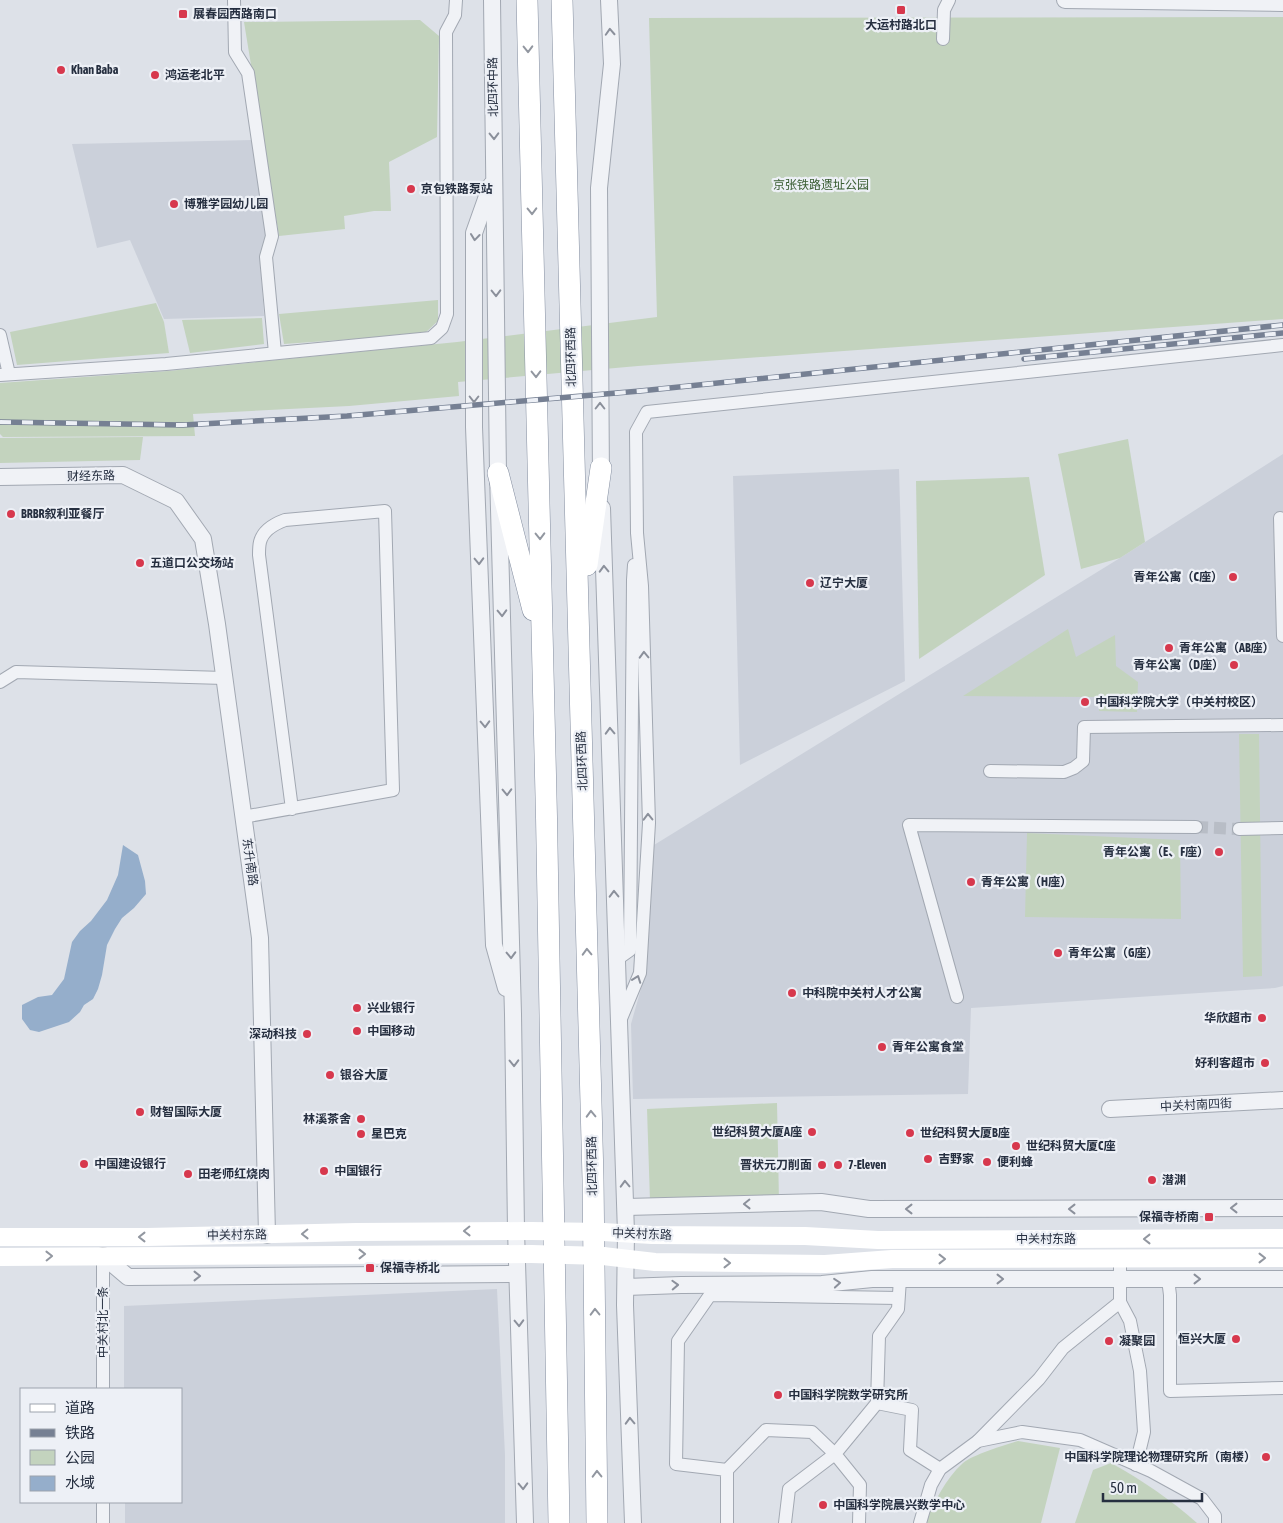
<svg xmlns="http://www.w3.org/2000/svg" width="1283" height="1523" font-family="'Asap Condensed','Noto Sans SC',sans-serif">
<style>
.built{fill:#cbd0da}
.green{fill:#c3d3be}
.water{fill:#95aecb}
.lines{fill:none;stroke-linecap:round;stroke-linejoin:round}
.minor-tunnel{stroke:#b8bdc6;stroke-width:12;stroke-dasharray:12 6;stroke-linecap:butt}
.minor-casing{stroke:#a2a8b2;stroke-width:14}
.tertiary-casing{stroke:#a2a8b2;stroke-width:18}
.trunk-casing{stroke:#848ea0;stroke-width:22}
.minor{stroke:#f0f2f6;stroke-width:12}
.tertiary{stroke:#f0f2f6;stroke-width:16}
.secondary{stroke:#fff;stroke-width:18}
.trunk{stroke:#fff;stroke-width:21}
.rail-casing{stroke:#768093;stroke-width:5.5}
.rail{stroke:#edf0f6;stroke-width:4;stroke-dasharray:11;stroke-linecap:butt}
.secondary-bridge{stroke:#fff;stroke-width:18}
.oneway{stroke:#8b909b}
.oneway2{stroke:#9297a0}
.poi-dot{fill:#d7384d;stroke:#edf0f6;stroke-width:2}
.labels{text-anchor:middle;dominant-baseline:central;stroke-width:4.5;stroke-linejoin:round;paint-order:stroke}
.poi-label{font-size:12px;font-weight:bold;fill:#262f40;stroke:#edf0f6;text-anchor:start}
.street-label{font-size:12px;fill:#262f40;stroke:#edf0f6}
.park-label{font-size:12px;fill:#395c32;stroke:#edf0f6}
</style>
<rect width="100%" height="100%" fill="#dde1e8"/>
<g class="built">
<polygon points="253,140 266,236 260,257 264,316 164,319 130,240 97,248 72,144"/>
<polygon points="1283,454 1283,986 1275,988 971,1008 968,1094 633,1099 631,1024 646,971 654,845 1120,558"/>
<polygon points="899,469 905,681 740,765 733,476"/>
<polygon points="497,1289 505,1455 505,1523 125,1523 125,1502 181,1502 181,1389 124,1389 124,1306"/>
</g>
<g class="green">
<polygon points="1283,17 1283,319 638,366 458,382 459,396 349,406 193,414 195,436 3,437 0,434 0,383 168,371 457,342 657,317 649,18"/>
<polygon points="420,20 439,36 437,137 389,162 391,211 374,211 344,216 345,229 279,236 244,22"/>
<polygon points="438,300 438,321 424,334 284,344 279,314"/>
<polygon points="156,303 164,322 169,353 17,365 10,332"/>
<polygon points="262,318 264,344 190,353 182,320"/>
<polygon points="143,437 140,460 0,463 0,438"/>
<polygon points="1128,439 1145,542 1120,558 1081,569 1058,454"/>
<polygon points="1029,477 1045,575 919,659 916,481"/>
<polygon points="1068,629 1076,657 1115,635 1116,666 1138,682 1137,712 1099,711 1099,697 963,696"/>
<polygon points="1239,734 1259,734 1262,976 1243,977"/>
<polygon points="1027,833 1180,840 1181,919 1025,917"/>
<polygon points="777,1103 779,1201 650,1201 647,1109"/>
<path d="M1018,1441L1060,1448L1041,1523H924C935,1502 945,1479 963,1463C972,1455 1005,1445 1018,1441Z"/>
<path d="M1111,1463C1142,1480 1171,1500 1197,1523H1075L1093,1470Z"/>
</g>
<polygon class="water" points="123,845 138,855 145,881 146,894 134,908 122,918 115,929 107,945 102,975 98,989 93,999 84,1005 80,1012 69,1022 39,1032 30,1030 22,1019 22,1005 38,997 52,995 64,979 72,942 80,931 91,921 107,900 118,875"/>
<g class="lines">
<polyline class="minor-tunnel" points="1196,827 1239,829"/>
<g class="minor-casing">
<g id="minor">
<polyline points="234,0 235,52 248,73 272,236 266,257 275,353"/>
<polyline points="943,39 944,10 949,0"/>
<polyline points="0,335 9,374"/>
<polyline points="0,375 166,364 431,338 442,328 447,314 446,32 455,15 456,0"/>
<polyline points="1280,518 1283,636"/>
<polyline points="0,682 16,672 224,678"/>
<polyline points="990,771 1064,772 1074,768 1083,761 1084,727 1283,725"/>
<path d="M243,817L393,790L385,511L285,520C274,524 263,530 260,542C259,546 259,551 259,555L292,809"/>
<polyline points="1239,829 1283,828"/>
<polyline points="616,960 630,950 633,580 634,565"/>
<polyline points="957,997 909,825 1196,827"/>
<polyline points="620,1021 640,973 649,823 642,586 637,533 636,432 647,412 1283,345"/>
<polyline points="103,1256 103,1389"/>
<polyline points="1168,1279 1170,1295 1170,1391 1283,1388"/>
<polyline points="1120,1302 1130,1321 1140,1371 1144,1432 1136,1465"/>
<polyline points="877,1403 912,1410 910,1450 940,1469"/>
<polyline points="978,1441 1039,1379 1063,1348 1120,1302 1120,1259"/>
<polyline points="727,1470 766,1430 812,1432 835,1454 789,1489 785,1523"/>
<polyline points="103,1502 103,1523"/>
<polyline points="727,1523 727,1470 676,1464 678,1341 710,1295 898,1298"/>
<polyline points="859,1523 860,1485 835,1454 877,1403 879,1336 898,1309 900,1279"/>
<polyline points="920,1523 931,1485 940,1469 978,1441 1022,1432 1080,1440 1151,1471 1202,1499 1215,1516 1215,1523"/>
</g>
</g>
<g class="tertiary-casing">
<g id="tertiary">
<polyline points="492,0 498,473 513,1014 516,1230 525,1523"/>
<polyline points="1065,0 1283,3"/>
<polyline points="491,185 474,233 474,427 494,945 506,988"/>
<polyline points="0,477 123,475 176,501 203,539 217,624 260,938 267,1235"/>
<polyline points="601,479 599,188 612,64 609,0"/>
<polyline points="602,508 626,1233 625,1305 633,1523"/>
<polyline points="1110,1109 1283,1100"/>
<polyline points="626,1207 821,1202 869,1209 1283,1208"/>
<polyline points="103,1256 128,1277 517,1274"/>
<polyline points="626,1287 681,1285 822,1284 872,1279 1283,1279"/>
</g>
</g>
<g class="trunk-casing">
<g id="trunk">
<path d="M527,0C539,508 553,1015 559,1523"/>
<polyline points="562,0 593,1179 597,1523"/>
<polyline points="498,473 533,610"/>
<polyline points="587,565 601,468"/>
</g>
</g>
<use href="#minor" class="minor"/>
<use href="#tertiary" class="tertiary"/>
<g class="secondary">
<polyline points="603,1232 652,1235 805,1236 878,1240 1283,1238"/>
<polyline points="0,1237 147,1237 356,1232 531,1231"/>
<polyline points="603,1256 655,1262 825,1264 892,1259 1283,1258"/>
<polyline points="0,1257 531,1254"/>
</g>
<use href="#trunk" class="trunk"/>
<g class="rail-casing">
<g id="rail">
<polyline points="1024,359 1283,333"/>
<polyline points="0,422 183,425 347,416 640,391 1283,325"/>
</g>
</g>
<use href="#rail" class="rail"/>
<g class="secondary-bridge">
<polyline points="531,1231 603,1232"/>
<polyline points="531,1254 603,1256"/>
</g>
</g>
<defs><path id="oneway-chevron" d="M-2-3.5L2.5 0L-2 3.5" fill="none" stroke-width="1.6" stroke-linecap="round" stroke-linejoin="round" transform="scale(1.25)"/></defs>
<g class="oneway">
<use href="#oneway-chevron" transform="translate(610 32) rotate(-93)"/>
<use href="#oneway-chevron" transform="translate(494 136) rotate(89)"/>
<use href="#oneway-chevron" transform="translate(475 237) rotate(96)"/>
<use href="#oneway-chevron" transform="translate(496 293) rotate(89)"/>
<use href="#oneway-chevron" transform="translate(474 399) rotate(90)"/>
<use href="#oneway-chevron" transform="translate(600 406) rotate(-90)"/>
<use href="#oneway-chevron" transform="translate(479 561) rotate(88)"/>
<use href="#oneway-chevron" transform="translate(604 569) rotate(-92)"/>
<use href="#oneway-chevron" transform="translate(502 613) rotate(88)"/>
<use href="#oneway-chevron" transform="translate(644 655) rotate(-92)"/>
<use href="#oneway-chevron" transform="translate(485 724) rotate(88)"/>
<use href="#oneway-chevron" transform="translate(610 731) rotate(-92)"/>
<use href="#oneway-chevron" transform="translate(507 792) rotate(88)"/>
<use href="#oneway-chevron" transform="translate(648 817) rotate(-91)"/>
<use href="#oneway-chevron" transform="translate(614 894) rotate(-91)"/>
<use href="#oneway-chevron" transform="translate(511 955) rotate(88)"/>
<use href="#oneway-chevron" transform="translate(637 979) rotate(-70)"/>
<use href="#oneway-chevron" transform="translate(514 1063) rotate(89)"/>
<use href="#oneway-chevron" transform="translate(625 1184) rotate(-92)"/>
<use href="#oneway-chevron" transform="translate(747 1204) rotate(179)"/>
<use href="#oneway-chevron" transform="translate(1234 1208) rotate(180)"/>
<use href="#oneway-chevron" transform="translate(909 1209) rotate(180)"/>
<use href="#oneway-chevron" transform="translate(1072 1209) rotate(180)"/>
<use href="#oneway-chevron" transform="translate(197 1276)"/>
<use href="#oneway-chevron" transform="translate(1000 1279)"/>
<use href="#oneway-chevron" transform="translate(1197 1279)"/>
<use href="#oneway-chevron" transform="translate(837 1283) rotate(-5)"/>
<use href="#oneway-chevron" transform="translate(675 1285) rotate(-2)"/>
<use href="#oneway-chevron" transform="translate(519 1323) rotate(88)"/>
<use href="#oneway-chevron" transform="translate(630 1421) rotate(-92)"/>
<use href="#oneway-chevron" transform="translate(523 1486) rotate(88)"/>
</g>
<g class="oneway2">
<use href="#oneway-chevron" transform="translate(528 49) rotate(89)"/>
<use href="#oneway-chevron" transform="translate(532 211) rotate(89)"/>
<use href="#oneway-chevron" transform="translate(536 374) rotate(89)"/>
<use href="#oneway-chevron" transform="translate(540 536) rotate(89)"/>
<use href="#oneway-chevron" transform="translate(587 952) rotate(-92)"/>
<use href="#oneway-chevron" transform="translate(591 1114) rotate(-92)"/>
<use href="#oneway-chevron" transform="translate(467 1231) rotate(179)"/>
<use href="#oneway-chevron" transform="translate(305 1234) rotate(179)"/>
<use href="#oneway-chevron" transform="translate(142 1237) rotate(180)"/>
<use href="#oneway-chevron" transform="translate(1147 1239) rotate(180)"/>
<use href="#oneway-chevron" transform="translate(362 1254)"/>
<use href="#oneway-chevron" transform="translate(49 1256) rotate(-1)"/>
<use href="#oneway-chevron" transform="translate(1262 1258)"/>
<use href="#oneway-chevron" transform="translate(942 1259)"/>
<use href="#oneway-chevron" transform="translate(727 1263)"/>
<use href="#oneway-chevron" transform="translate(595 1312) rotate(-91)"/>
<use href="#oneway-chevron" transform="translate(597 1474) rotate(-91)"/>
</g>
<g class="poi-dot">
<rect x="896" y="5" width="10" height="10" rx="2.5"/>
<rect x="178" y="9" width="10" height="10" rx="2.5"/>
<circle cx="61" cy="70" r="5"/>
<circle cx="155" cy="75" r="5"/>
<circle cx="411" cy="189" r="5"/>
<circle cx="174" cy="204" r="5"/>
<circle cx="11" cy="514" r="5"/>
<circle cx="140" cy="563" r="5"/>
<circle cx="1233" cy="577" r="5"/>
<circle cx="810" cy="583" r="5"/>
<circle cx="1169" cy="648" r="5"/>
<circle cx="1234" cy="665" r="5"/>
<circle cx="1085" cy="702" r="5"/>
<circle cx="1219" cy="852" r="5"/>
<circle cx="971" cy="882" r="5"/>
<circle cx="1058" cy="953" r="5"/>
<circle cx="792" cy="993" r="5"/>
<circle cx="357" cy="1008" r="5"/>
<circle cx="1262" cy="1018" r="5"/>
<circle cx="357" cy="1031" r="5"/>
<circle cx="307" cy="1034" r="5"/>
<circle cx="882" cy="1047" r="5"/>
<circle cx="1265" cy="1063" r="5"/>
<circle cx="330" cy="1075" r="5"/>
<circle cx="140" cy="1112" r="5"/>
<circle cx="361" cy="1119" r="5"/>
<circle cx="812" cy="1132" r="5"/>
<circle cx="910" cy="1133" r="5"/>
<circle cx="361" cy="1134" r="5"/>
<circle cx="1016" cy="1146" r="5"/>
<circle cx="928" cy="1159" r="5"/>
<circle cx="987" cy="1162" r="5"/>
<circle cx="84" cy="1164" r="5"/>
<circle cx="822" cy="1165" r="5"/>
<circle cx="838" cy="1165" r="5"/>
<circle cx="324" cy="1171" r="5"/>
<circle cx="188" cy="1174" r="5"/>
<circle cx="1152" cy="1180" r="5"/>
<rect x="1204" y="1212" width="10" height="10" rx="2.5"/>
<rect x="365" y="1263" width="10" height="10" rx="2.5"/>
<circle cx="1236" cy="1339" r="5"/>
<circle cx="1109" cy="1341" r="5"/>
<circle cx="778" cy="1395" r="5"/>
<circle cx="1266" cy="1457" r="5"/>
<circle cx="823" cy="1505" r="5"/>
</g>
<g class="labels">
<g class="poi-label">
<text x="193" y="14">展春园西路南口</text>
<text x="901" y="25" text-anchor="middle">大运村路北口</text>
<text x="71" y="70">Khan Baba</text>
<text x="165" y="75">鸿运老北平</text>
<text x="421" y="189">京包铁路泵站</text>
<text x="184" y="204">博雅学园幼儿园</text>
<text x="21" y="514">BRBR叙利亚餐厅</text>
<text x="150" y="563">五道口公交场站</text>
<text x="1223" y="577" text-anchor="end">青年公寓（C座）</text>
<text x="820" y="583">辽宁大厦</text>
<text x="1179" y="648">青年公寓（AB座）</text>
<text x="1224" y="665" text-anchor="end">青年公寓（D座）</text>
<text x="1095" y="702">中国科学院大学（中关村校区）</text>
<text x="1209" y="852" text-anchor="end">青年公寓（E、F座）</text>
<text x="981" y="882">青年公寓（H座）</text>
<text x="1068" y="953">青年公寓（G座）</text>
<text x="802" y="993">中科院中关村人才公寓</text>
<text x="367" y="1008">兴业银行</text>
<text x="1252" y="1018" text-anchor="end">华欣超市</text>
<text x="367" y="1031">中国移动</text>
<text x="297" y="1034" text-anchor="end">深动科技</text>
<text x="892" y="1047">青年公寓食堂</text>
<text x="1255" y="1063" text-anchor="end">好利客超市</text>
<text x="340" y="1075">银谷大厦</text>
<text x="150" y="1112">财智国际大厦</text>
<text x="351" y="1119" text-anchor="end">林溪茶舍</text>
<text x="802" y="1132" text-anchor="end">世纪科贸大厦A座</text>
<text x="920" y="1133">世纪科贸大厦B座</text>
<text x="371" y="1134">星巴克</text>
<text x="1026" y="1146">世纪科贸大厦C座</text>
<text x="938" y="1159">吉野家</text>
<text x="997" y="1162">便利蜂</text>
<text x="94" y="1164">中国建设银行</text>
<text x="812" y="1165" text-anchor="end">晋状元刀削面</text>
<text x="848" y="1165">7-Eleven</text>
<text x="334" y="1171">中国银行</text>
<text x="198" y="1174">田老师红烧肉</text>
<text x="1162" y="1180">潜渊</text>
<text x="1199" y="1217" text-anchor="end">保福寺桥南</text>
<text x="380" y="1268">保福寺桥北</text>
<text x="1226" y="1339" text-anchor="end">恒兴大厦</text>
<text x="1119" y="1341">凝聚园</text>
<text x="788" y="1395">中国科学院数学研究所</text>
<text x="1256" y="1457" text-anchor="end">中国科学院理论物理研究所（南楼）</text>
<text x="833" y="1505">中国科学院晨兴数学中心</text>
</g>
<g class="street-label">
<text transform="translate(493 87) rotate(-91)">北四环中路</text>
<text transform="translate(571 357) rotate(-91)">北四环西路</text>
<text transform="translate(91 476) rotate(-1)">财经东路</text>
<text transform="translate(582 761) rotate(-92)">北四环西路</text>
<text transform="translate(250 862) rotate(82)">东升南路</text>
<text transform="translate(1196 1105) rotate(-3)">中关村南四街</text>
<text transform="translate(592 1166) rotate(-91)">北四环西路</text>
<text transform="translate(642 1234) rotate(2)">中关村东路</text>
<text transform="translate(237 1235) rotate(-1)">中关村东路</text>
<text x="1046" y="1239">中关村东路</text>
<text transform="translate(103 1322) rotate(-90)">中关村北一条</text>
</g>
<g class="park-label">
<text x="821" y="185">京张铁路遗址公园</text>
</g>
</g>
<rect x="20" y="1388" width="162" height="115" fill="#edf0f6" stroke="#9da3ad"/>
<rect x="30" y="1404" width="25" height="8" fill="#ffffff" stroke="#9da3ad"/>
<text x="65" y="1413" font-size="15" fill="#262f40">道路</text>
<rect x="30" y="1429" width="25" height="8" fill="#768093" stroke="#9da3ad"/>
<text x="65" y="1438" font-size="15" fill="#262f40">铁路</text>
<rect x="30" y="1450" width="25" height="15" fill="#c3d3be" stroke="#9da3ad"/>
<text x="65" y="1463" font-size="15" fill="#262f40">公园</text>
<rect x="30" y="1476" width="25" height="15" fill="#95aecb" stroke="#9da3ad"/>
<text x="65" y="1488" font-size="15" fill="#262f40">水域</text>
<path d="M1103 1493v8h99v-8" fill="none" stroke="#262f40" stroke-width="2.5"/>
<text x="1110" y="1493" font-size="15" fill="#262f40" stroke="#edf0f6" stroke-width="4" paint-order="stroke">50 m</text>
</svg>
